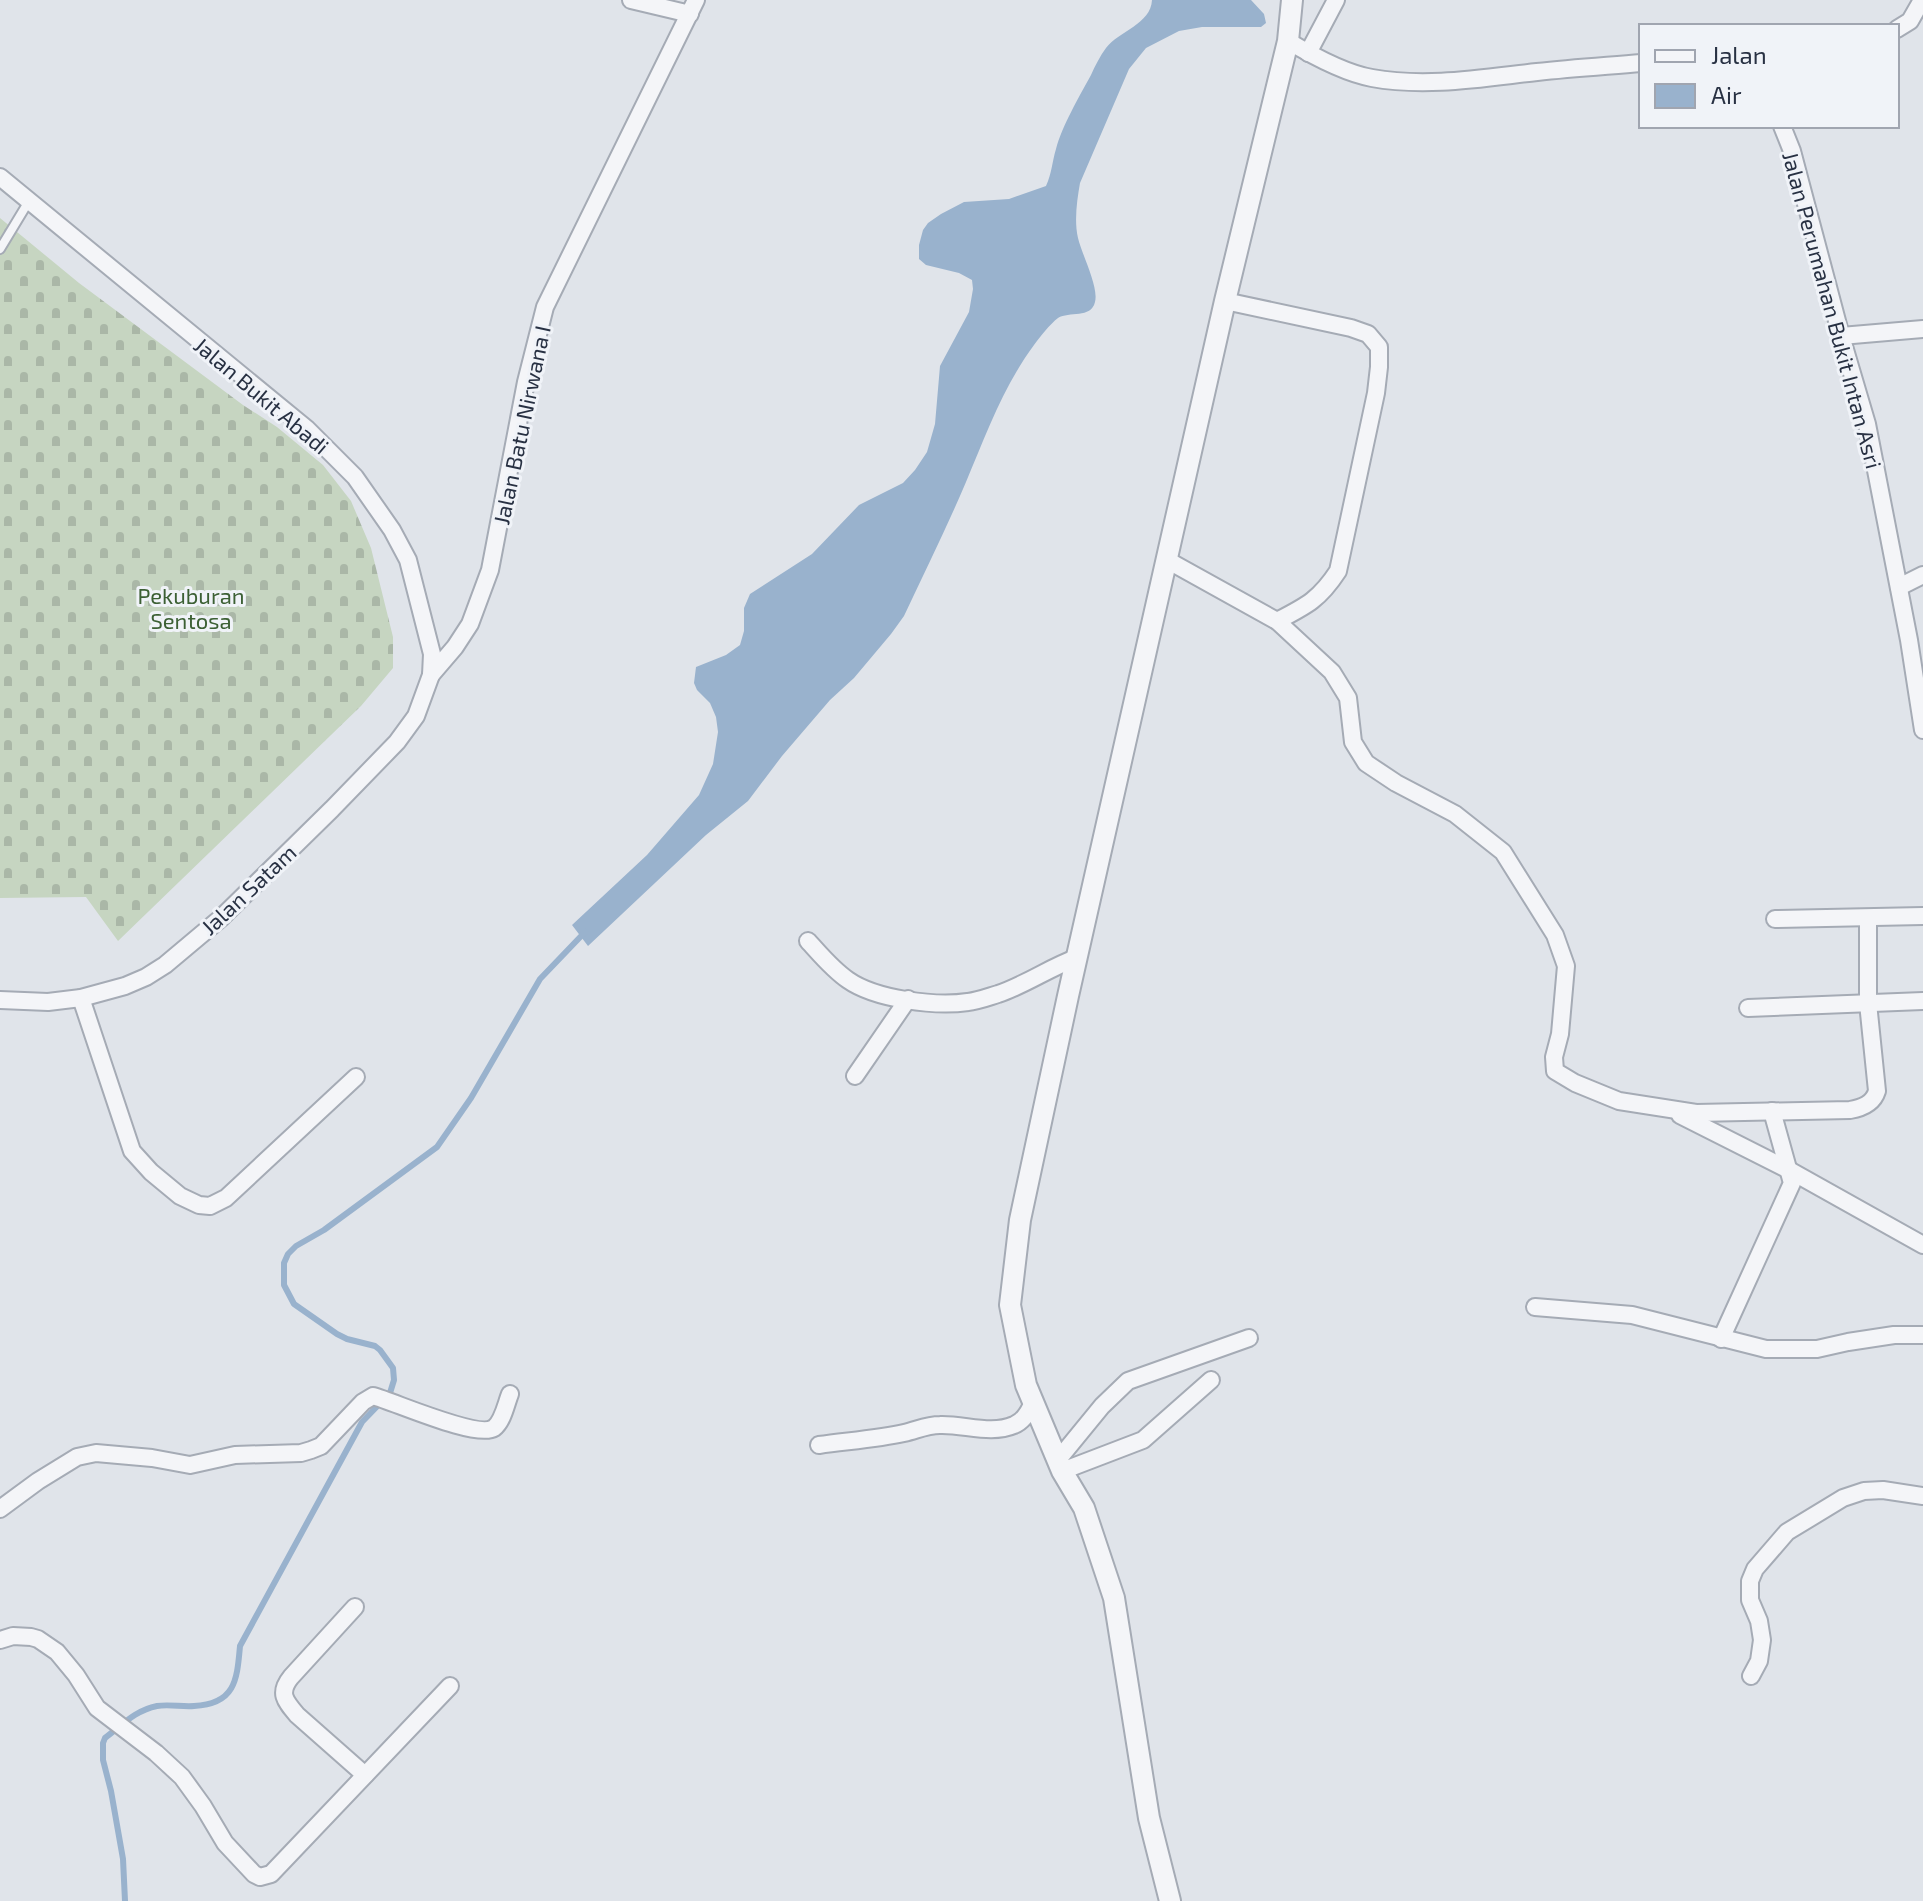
<svg xmlns="http://www.w3.org/2000/svg" width="1923" height="1901" font-family="'Exo 2',sans-serif">
<style>
.cemetery{fill:url(#cemetery-stones)}
.water{fill:#99b2cd}
.lines{fill:none;stroke-linecap:round;stroke-linejoin:round}
.stream{stroke:#99b2cd;stroke-width:6}
.service-casing{stroke:#a5abb5;stroke-width:12}
.minor-casing{stroke:#a5abb5;stroke-width:20}
.tertiary-casing{stroke:#a5abb5;stroke-width:24}
.service{stroke:#f4f5f8;stroke-width:8}
.minor{stroke:#f4f5f8;stroke-width:16}
.tertiary{stroke:#f4f5f8;stroke-width:20}
.labels{text-anchor:middle;dominant-baseline:central;stroke-width:6;stroke-linejoin:round;paint-order:stroke}
.street-label{font-size:22px;fill:#283143;stroke:#f0f3f8}
.park-label{font-size:22px;fill:#3c6034;stroke:#f0f3f8}
</style>
<defs>
<pattern id="cemetery-stones" width="16" height="16" patternUnits="userSpaceOnUse" patternTransform="scale(2)"><rect width="16" height="16" fill="#c6d5c1"/><path d="M2 7V4a2 2 0 0 1 4 0v3zM10 15v-3a2 2 0 0 1 4 0v3z" fill="#aab7a7"/></pattern>
</defs>
<rect width="100%" height="100%" fill="#e0e4ea"/>
<polygon class="cemetery" points="0,218 79,283 243,405 277,427 323,465 351,501 371,548 393,637 393,668 361,706 118,941 86,897 0,898"/>
<path class="water" d="M1152,0H1251L1264,14L1266,23L1261,27H1202L1179,31L1146,48L1129,69L1080,183C1077,200 1074,221 1078,238C1082,255 1099,287 1095,302C1091,319 1069,311 1058,318C1050,324 1040,337 1034,345C1003,387 986,435 966,482C947,527 925,571 904,616L891,634L854,678L830,700L782,756L748,801L706,835L588,946L572,925L647,855L699,795L713,764L718,732L716,717L710,703L697,690L694,683L696,667L726,655L740,645L744,631V608L750,594L812,554L859,505L903,483L915,470L927,452L935,424L940,366L969,312L973,289L972,280L959,273L926,265L919,259V245L923,230L928,223L941,214L964,202L1009,199L1046,186C1052,173 1052,162 1056,149C1062,126 1079,97 1091,75C1095,66 1100,56 1106,48C1119,31 1151,24 1152,0Z"/>
<g class="lines">
<path class="stream" d="M125,1901L123,1859L111,1791L103,1760V1743L105,1738C122,1725 136,1710 157,1706C169,1704 182,1707 194,1706C236,1704 237,1679 240,1646L362,1422L390,1393L394,1380L393,1368L380,1350L375,1346L347,1339L337,1334L294,1304L284,1285V1263L288,1254L296,1246L324,1230L437,1147L471,1098L540,979L585,932"/>
<g class="service-casing">
<polyline id="service" points="0,249 29,201"/>
</g>
<g class="minor-casing">
<g id="minor">
<polyline points="631,0 690,14"/>
<polyline points="1897,29 1910,21 1922,0"/>
<path d="M1288,41C1313,56 1344,73 1372,78C1426,88 1483,78 1537,72C1572,68 1606,66 1641,63"/>
<polyline points="1308,53 1336,0"/>
<polyline points="1782,126 1792,151 1841,336 1867,424 1909,640 1923,730"/>
<polyline points="0,177 307,429 355,477 392,530 408,560 432,654 431,675 416,716 397,742 332,809 221,918 165,965 146,977 125,986 81,998 48,1002 0,1000"/>
<path d="M1225,301L1351,328L1368,334L1379,347V367L1376,393L1338,571C1319,600 1306,606 1277,621"/>
<polyline points="1841,336 1923,329"/>
<path d="M1167,560L1277,621L1332,672L1348,698L1353,742L1366,763L1396,783L1455,814L1503,852L1555,935L1566,966L1560,1034L1554,1057L1555,1071L1575,1083L1619,1101L1696,1113L1850,1110C1862,1108 1873,1104 1877,1091L1868,1003V918"/>
<polyline points="1899,587 1923,575"/>
<polyline points="431,675 455,647 470,624 490,570 526,382 545,307 696,0"/>
<polyline points="1775,919 1923,916"/>
<path d="M808,941C820,954 832,969 848,980C875,999 935,1007 968,1002C978,1001 988,997 998,994C1025,985 1049,968 1076,958"/>
<polyline points="81,998 132,1151 151,1172 180,1196 199,1205 210,1206 226,1198 356,1077"/>
<polyline points="1748,1008 1923,1001"/>
<polyline points="855,1076 908,999"/>
<polyline points="1680,1115 1789,1170 1923,1245"/>
<polyline points="1535,1307 1632,1315 1766,1349 1817,1349 1848,1342 1894,1335 1923,1335"/>
<polyline points="1721,1339 1792,1183 1772,1111"/>
<path d="M819,1445C847,1441 877,1439 904,1433C917,1430 927,1425 940,1425C964,1424 991,1435 1014,1425C1024,1421 1029,1412 1033,1402"/>
<polyline points="1057,1461 1102,1406 1128,1381 1249,1338"/>
<polyline points="1062,1471 1143,1440 1211,1380"/>
<path d="M0,1509L38,1481L77,1457L96,1453L152,1458L190,1465L235,1455L301,1453L311,1450L321,1446L363,1402L373,1396C395,1402 477,1439 494,1428C503,1421 506,1404 510,1394"/>
<path d="M355,1607L291,1677C278,1693 285,1701 297,1715L365,1775"/>
<polyline points="0,1640 13,1636 31,1637 38,1639 57,1652 76,1675 97,1708 156,1753 182,1777 203,1806 225,1843 254,1874 260,1877 271,1874 450,1686"/>
<polyline points="1751,1676 1759,1661 1762,1640 1759,1621 1750,1600 1750,1581 1755,1569 1787,1532 1843,1498 1864,1491 1883,1490 1923,1496"/>
</g>
</g>
<g class="tertiary-casing">
<polyline id="tertiary" points="1170,1901 1149,1818 1114,1598 1084,1508 1062,1471 1026,1385 1010,1305 1020,1220 1068,996 1225,301 1288,41 1292,0"/>
</g>
<use href="#service" class="service"/>
<use href="#minor" class="minor"/>
<use href="#tertiary" class="tertiary"/>
</g>
<g class="labels">
<g class="street-label">
<text transform="translate(1833 310) rotate(75)">Jalan Perumahan Bukit Intan Asri</text>
<text transform="translate(262 395) rotate(40)">Jalan Bukit Abadi</text>
<text transform="translate(521 425) rotate(-78)">Jalan Batu Nirwana I</text>
<text transform="translate(248 889) rotate(-43)">Jalan Satam</text>
</g>
<g class="park-label">
<text x="191" y="595">Pekuburan<tspan x="191" dy="25">Sentosa</tspan></text>
</g>
</g>
<rect x="1639" y="24" width="260" height="104" fill="#f0f3f8" stroke="#a0a5b0" stroke-width="2"/>
<rect x="1655" y="50" width="40" height="12" fill="#f4f5f8" stroke="#a0a5b0" stroke-width="2"/>
<text x="1711" y="64" font-size="24" fill="#283143">Jalan</text>
<rect x="1655" y="84" width="40" height="24" fill="#99b2cd" stroke="#a0a5b0" stroke-width="2"/>
<text x="1711" y="104" font-size="24" fill="#283143">Air</text>
</svg>
